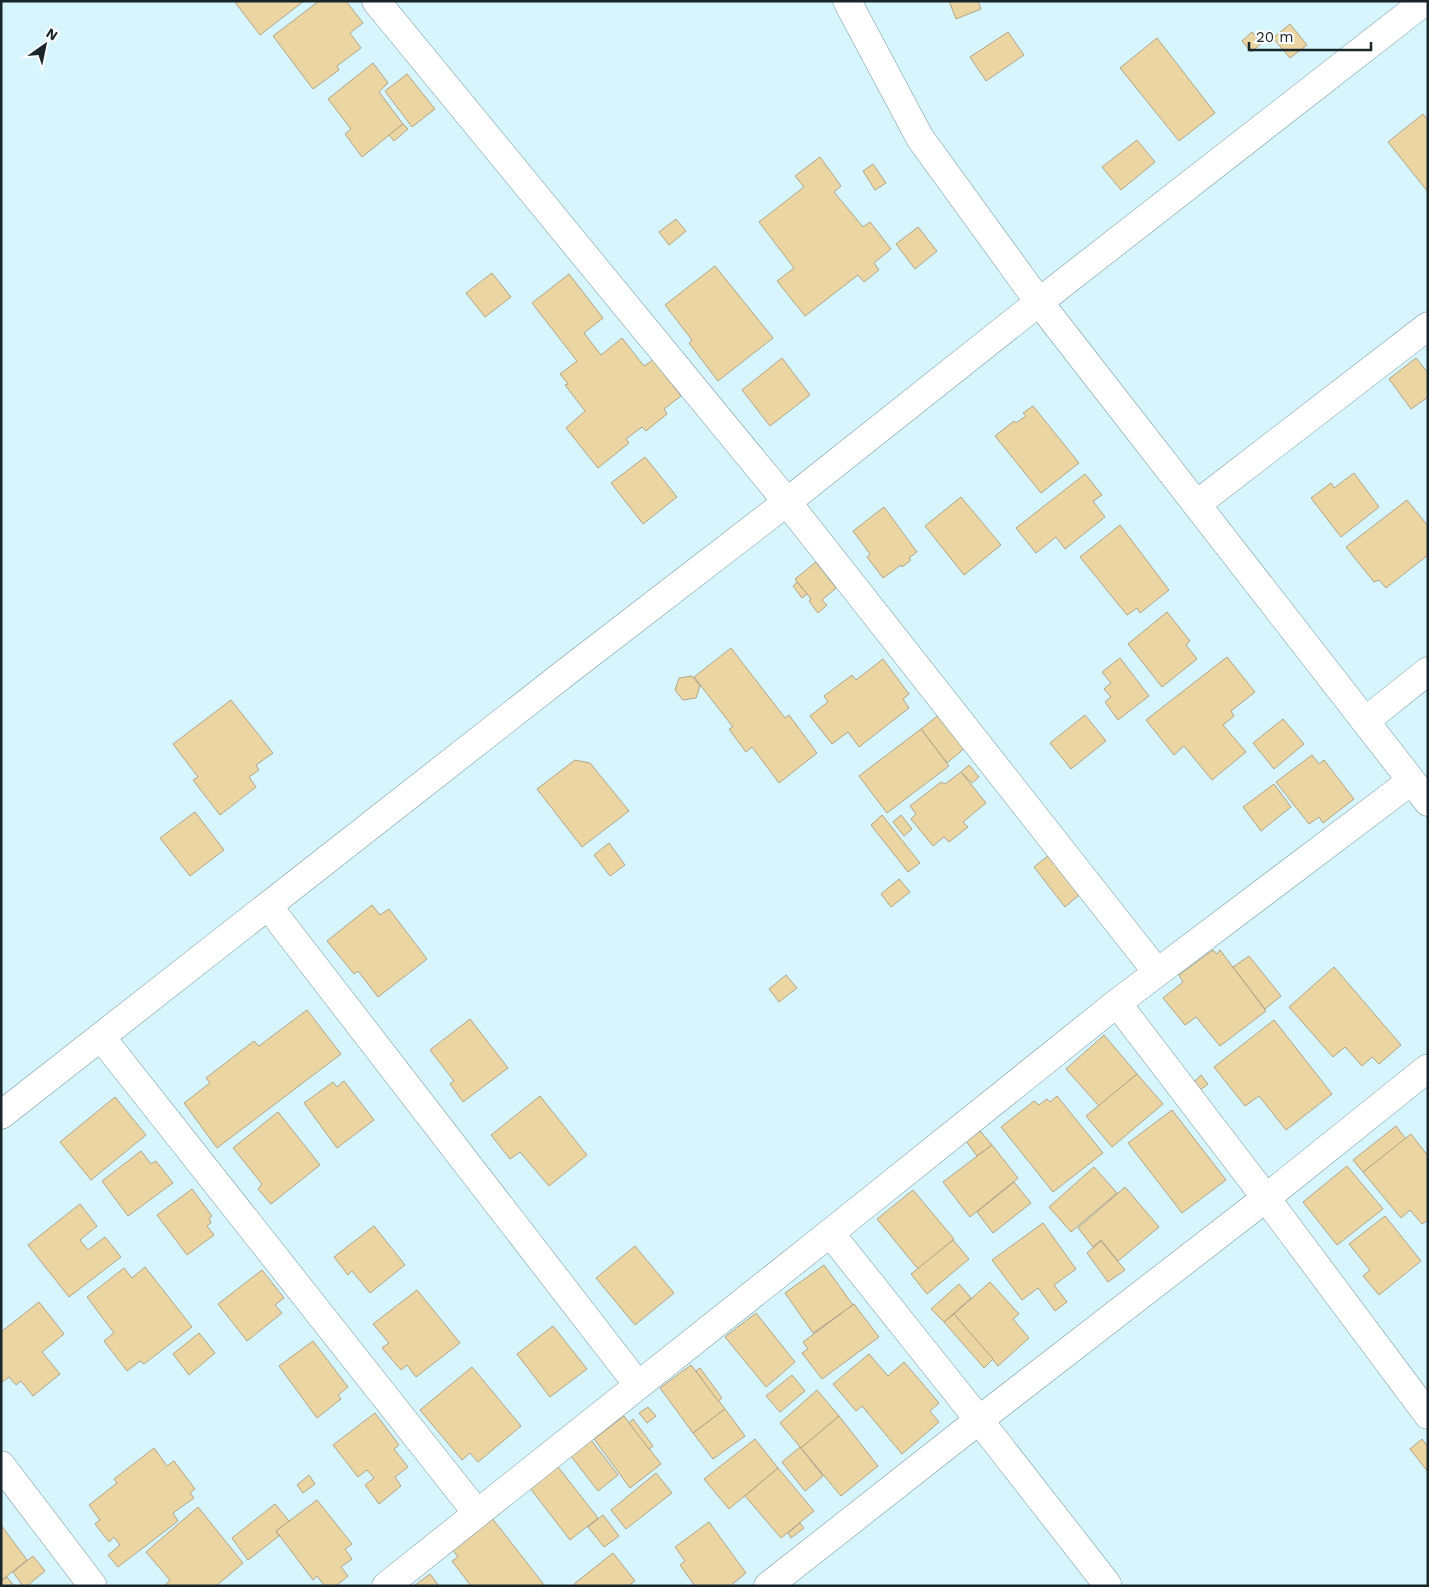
<svg xmlns="http://www.w3.org/2000/svg" width="1429" height="1587" font-family="'Work Sans',sans-serif">
<style>
.building{fill:#ebd5a3;stroke:#b0a488}
.lines{fill:none;stroke-linecap:round;stroke-linejoin:round}
.minor-casing{stroke:#7498a1;stroke-width:29}
.tertiary-casing{stroke:#7498a1;stroke-width:29}
.minor{stroke:#fff;stroke-width:28}
.tertiary{stroke:#fff;stroke-width:28}
</style>
<rect width="100%" height="100%" fill="#d7f5fd"/>
<g class="building">
<polygon points="234,1 304,1 260,35"/>
<polygon points="319,1 346,1 363,23 350,33 361,48 337,66 339,70 313,89 273,36"/>
<polygon points="949,1 978,1 981,9 956,19"/>
<polygon points="1290,24 1307,45 1290,58 1273,38"/>
<polygon points="1008,32 1024,55 986,81 970,57"/>
<polygon points="1252,32 1262,43 1251,52 1242,41"/>
<polygon points="1157,38 1215,113 1179,141 1120,68"/>
<polygon points="373,63 388,83 379,92 403,124 362,157 345,134 351,129 328,99"/>
<polygon points="407,74 435,109 412,127 385,91"/>
<polygon points="1423,114 1428,120 1428,192 1388,142"/>
<polygon points="403,124 408,129 394,141 389,135"/>
<polygon points="1137,140 1155,162 1121,190 1102,167"/>
<polygon points="820,157 841,186 834,192 863,227 870,222 891,249 874,263 879,270 864,282 858,275 805,316 777,281 794,268 759,222 804,187 795,176"/>
<polygon points="873,164 886,183 875,190 863,171"/>
<polygon points="676,219 686,231 669,245 659,232"/>
<polygon points="918,227 937,251 915,269 896,244"/>
<polygon points="715,266 773,338 718,381 689,343 692,340 665,305"/>
<polygon points="492,273 511,297 485,317 466,293"/>
<polygon points="569,274 603,318 584,333 601,355 622,338 644,366 653,360 681,396 664,409 667,414 646,431 642,427 626,439 629,443 598,468 566,428 585,411 565,385 568,384 560,374 577,361 532,303"/>
<polygon points="782,358 810,395 770,426 742,390"/>
<polygon points="1416,358 1428,373 1428,397 1411,409 1389,379"/>
<polygon points="1033,406 1079,463 1041,493 995,436 1014,421 1016,423 1026,416 1023,413"/>
<polygon points="645,457 677,497 643,524 611,483"/>
<polygon points="1354,473 1379,507 1341,537 1311,498 1331,483 1334,488"/>
<polygon points="1085,474 1102,495 1093,501 1105,517 1065,549 1056,537 1036,553 1016,528"/>
<polygon points="961,497 1001,545 964,575 925,526"/>
<polygon points="1407,500 1428,526 1428,555 1386,588 1379,580 1374,582 1346,547"/>
<polygon points="884,507 917,552 909,558 911,560 902,567 901,565 883,578 867,557 870,554 853,531"/>
<polygon points="1120,525 1169,590 1140,613 1137,608 1127,615 1080,557"/>
<polygon points="816,562 836,588 822,600 827,605 818,613 809,601 811,599 795,579"/>
<polygon points="797,582 807,594 802,598 793,586"/>
<polygon points="1167,612 1190,641 1186,645 1197,659 1162,687 1128,644"/>
<polygon points="731,648 785,718 789,715 817,753 779,783 752,747 746,752 729,729 733,727 694,677"/>
<polygon points="1227,657 1255,692 1231,711 1234,716 1223,725 1246,752 1212,780 1184,746 1174,755 1146,720"/>
<polygon points="1120,658 1149,696 1118,720 1105,702 1111,697 1104,689 1111,683 1102,672"/>
<polygon points="883,659 909,694 903,699 909,708 859,747 848,732 832,744 810,716 828,702 824,696 852,675 856,680"/>
<polygon points="692,676 700,686 696,698 683,700 675,690 679,678"/>
<polygon points="231,700 273,753 256,765 259,770 249,777 256,787 220,815 193,780 198,777 173,744"/>
<polygon points="940,714 965,748 947,763 921,729"/>
<polygon points="1085,715 1106,741 1071,769 1050,743"/>
<polygon points="1283,719 1304,744 1274,769 1253,743"/>
<polygon points="921,729 949,766 887,813 859,776"/>
<polygon points="1312,755 1319,764 1324,760 1354,799 1323,823 1319,817 1309,824 1276,782"/>
<polygon points="575,760 590,763 629,811 582,847 537,789"/>
<polygon points="969,765 979,777 972,783 961,772"/>
<polygon points="961,772 986,803 963,822 968,827 949,842 944,837 933,846 911,819 916,814 910,806 941,782 945,784"/>
<polygon points="1274,784 1291,807 1261,831 1243,807"/>
<polygon points="195,812 224,850 190,876 160,838"/>
<polygon points="882,815 920,863 908,872 871,825"/>
<polygon points="901,815 912,829 904,836 893,822"/>
<polygon points="609,843 625,865 610,876 594,855"/>
<polygon points="1048,856 1079,895 1065,907 1034,867"/>
<polygon points="899,879 910,892 891,907 881,894"/>
<polygon points="372,905 380,915 389,909 427,959 378,997 358,971 354,974 327,941"/>
<polygon points="1213,950 1217,954 1220,950 1266,1011 1220,1046 1196,1017 1185,1025 1163,998 1183,982 1179,975"/>
<polygon points="1249,956 1281,996 1265,1009 1233,967"/>
<polygon points="1334,967 1401,1045 1379,1064 1372,1057 1362,1066 1345,1047 1333,1057 1289,1007"/>
<polygon points="786,975 797,988 779,1002 769,989"/>
<polygon points="307,1010 341,1054 217,1148 184,1103 210,1083 206,1078 254,1041 259,1046"/>
<polygon points="470,1019 508,1068 463,1102 450,1084 454,1081 430,1050"/>
<polygon points="1274,1020 1332,1094 1286,1130 1259,1096 1245,1106 1214,1067"/>
<polygon points="1104,1035 1137,1074 1099,1106 1066,1069"/>
<polygon points="1137,1074 1163,1104 1112,1147 1086,1116"/>
<polygon points="1201,1075 1208,1084 1199,1091 1193,1083"/>
<polygon points="344,1081 374,1120 337,1148 304,1103 333,1082 337,1087"/>
<polygon points="540,1096 587,1155 549,1186 520,1152 510,1159 491,1135"/>
<polygon points="1057,1096 1103,1153 1053,1192 1001,1127 1034,1101 1039,1105 1047,1099 1050,1102"/>
<polygon points="115,1097 146,1135 91,1180 60,1142"/>
<polygon points="1172,1110 1226,1180 1182,1213 1128,1143"/>
<polygon points="278,1112 320,1165 271,1204 258,1189 262,1184 233,1148"/>
<polygon points="1396,1126 1406,1139 1363,1172 1353,1160"/>
<polygon points="980,1131 992,1145 977,1156 966,1141"/>
<polygon points="1411,1134 1428,1156 1428,1220 1422,1224 1410,1210 1401,1218 1363,1172"/>
<polygon points="992,1145 1018,1178 970,1217 943,1182"/>
<polygon points="141,1151 151,1164 156,1161 173,1183 128,1216 102,1181"/>
<polygon points="1347,1166 1383,1209 1337,1245 1303,1202"/>
<polygon points="1094,1167 1117,1193 1071,1232 1049,1207"/>
<polygon points="1014,1182 1031,1203 993,1233 977,1212"/>
<polygon points="1125,1187 1159,1227 1118,1261 1101,1240 1093,1247 1078,1228"/>
<polygon points="192,1189 212,1216 209,1218 211,1223 207,1226 214,1235 187,1255 157,1215"/>
<polygon points="913,1190 954,1239 918,1269 877,1219"/>
<polygon points="80,1204 97,1226 80,1240 88,1250 105,1237 121,1257 69,1297 28,1245"/>
<polygon points="1385,1216 1421,1261 1379,1295 1363,1276 1370,1270 1349,1244"/>
<polygon points="1043,1223 1076,1269 1054,1285 1067,1302 1055,1311 1038,1288 1022,1300 992,1260"/>
<polygon points="374,1226 405,1265 370,1293 352,1271 348,1275 334,1257"/>
<polygon points="953,1240 969,1259 927,1294 911,1274"/>
<polygon points="1101,1241 1125,1270 1108,1282 1087,1253"/>
<polygon points="635,1246 674,1293 635,1325 596,1278"/>
<polygon points="824,1265 853,1305 813,1333 785,1293"/>
<polygon points="145,1267 192,1327 144,1364 140,1361 127,1371 104,1341 114,1333 87,1297 124,1268 132,1278"/>
<polygon points="262,1270 284,1298 275,1305 282,1313 247,1341 218,1304"/>
<polygon points="990,1282 1019,1314 1013,1319 1029,1338 998,1366 954,1314"/>
<polygon points="959,1284 971,1298 944,1322 931,1309"/>
<polygon points="417,1290 460,1343 416,1377 407,1365 401,1370 382,1348 389,1343 373,1324"/>
<polygon points="39,1302 64,1334 42,1352 60,1374 33,1396 21,1381 16,1385 9,1377 1,1383 1,1332"/>
<polygon points="854,1304 879,1337 822,1379 802,1353 808,1349 803,1342"/>
<polygon points="756,1313 795,1362 766,1387 725,1337"/>
<polygon points="954,1314 993,1359 984,1368 944,1322"/>
<polygon points="553,1326 587,1369 550,1397 517,1354"/>
<polygon points="199,1333 215,1353 189,1375 173,1354"/>
<polygon points="313,1341 348,1387 338,1395 341,1399 317,1418 279,1366"/>
<polygon points="869,1354 888,1376 904,1362 939,1403 930,1411 939,1422 902,1454 862,1406 856,1411 833,1384"/>
<polygon points="691,1365 725,1409 693,1433 660,1388"/>
<polygon points="472,1367 521,1426 478,1462 470,1453 462,1460 420,1410"/>
<polygon points="700,1368 722,1398 718,1401 696,1371"/>
<polygon points="792,1375 805,1391 780,1412 766,1396"/>
<polygon points="817,1390 839,1416 801,1448 780,1423"/>
<polygon points="648,1407 656,1416 647,1423 639,1413"/>
<polygon points="725,1409 745,1436 713,1459 693,1433"/>
<polygon points="375,1413 399,1445 394,1449 408,1467 395,1477 401,1486 379,1504 365,1485 374,1478 367,1470 358,1477 333,1445"/>
<polygon points="624,1416 661,1464 630,1488 594,1439"/>
<polygon points="839,1416 878,1466 841,1496 801,1448"/>
<polygon points="633,1419 653,1446 649,1449 629,1423"/>
<polygon points="587,1435 618,1475 598,1491 567,1451"/>
<polygon points="755,1439 778,1468 729,1509 704,1479"/>
<polygon points="1422,1439 1428,1447 1428,1472 1410,1449"/>
<polygon points="800,1447 823,1476 805,1491 782,1462"/>
<polygon points="154,1448 167,1466 174,1461 195,1489 190,1493 194,1498 173,1513 178,1521 118,1567 108,1555 120,1545 114,1537 109,1542 95,1524 100,1520 89,1505 117,1483 114,1479"/>
<polygon points="558,1467 598,1518 570,1540 530,1488"/>
<polygon points="778,1468 814,1511 781,1538 745,1496"/>
<polygon points="656,1473 672,1493 626,1529 611,1510"/>
<polygon points="309,1475 315,1484 303,1493 297,1485"/>
<polygon points="317,1500 352,1544 345,1549 352,1559 341,1567 348,1576 336,1586 325,1586 317,1576 313,1580 276,1531"/>
<polygon points="275,1504 289,1521 276,1531 279,1536 248,1560 232,1538"/>
<polygon points="198,1507 243,1563 216,1586 164,1586 170,1580 146,1552"/>
<polygon points="603,1515 619,1536 604,1547 588,1527"/>
<polygon points="492,1518 545,1586 471,1586 452,1561 458,1557 452,1549"/>
<polygon points="709,1522 746,1573 730,1586 695,1586 680,1565 685,1561 675,1547"/>
<polygon points="800,1523 804,1528 791,1538 788,1533"/>
<polygon points="1,1525 27,1560 1,1581"/>
<polygon points="613,1553 635,1581 628,1586 575,1586 574,1584"/>
<polygon points="33,1556 45,1571 27,1586 23,1586 13,1572"/>
<polygon points="430,1574 439,1586 414,1586"/>
<polygon points="7,1577 14,1586 1,1586 1,1581"/>
</g>
<g class="lines">
<g class="minor-casing">
<g id="minor">
<polyline points="376,1 787,502 1157,972"/>
<polyline points="1039,302 1425,1"/>
<polyline points="1197,504 1428,326"/>
<polyline points="1365,721 1428,671"/>
<polyline points="268,906 638,1385"/>
<polyline points="1117,1003 1266,1198 1428,1415"/>
<polyline points="101,1037 477,1513"/>
<polyline points="830,1233 979,1420 1107,1584 1106,1586"/>
<polyline points="1,1465 93,1586"/>
<polyline points="386,1586 830,1233 1117,1003 1411,781"/>
<polyline points="768,1586 979,1420 1266,1198 1428,1068"/>
</g>
</g>
<g class="tertiary-casing">
<g id="tertiary">
<polyline points="847,1 920,138 1039,302 1428,802"/>
<polyline points="1,1115 565,673 787,502 1039,302"/>
</g>
</g>
<use href="#minor" class="minor"/>
<use href="#tertiary" class="tertiary"/>
</g>
<rect width="1429" height="1587" fill="none" stroke="#18262a" stroke-width="5"/>
<g transform="translate(45 45) rotate(33)" stroke="#fcfcfc" stroke-width="4" paint-order="stroke">
<path d="M0-4L9 19L0 12L-9 19Z" fill="#18262a"/>
<text y="-8" font-size="14" font-weight="bold" text-anchor="middle" fill="#18262a">N</text>
</g>
<path d="M1249 42v8h122v-8" fill="none" stroke="#18262a" stroke-width="2.5"/>
<text x="1256" y="42" font-size="15" fill="#18262a" stroke="#fcfcfc" stroke-width="4" paint-order="stroke">20 m</text>
</svg>
